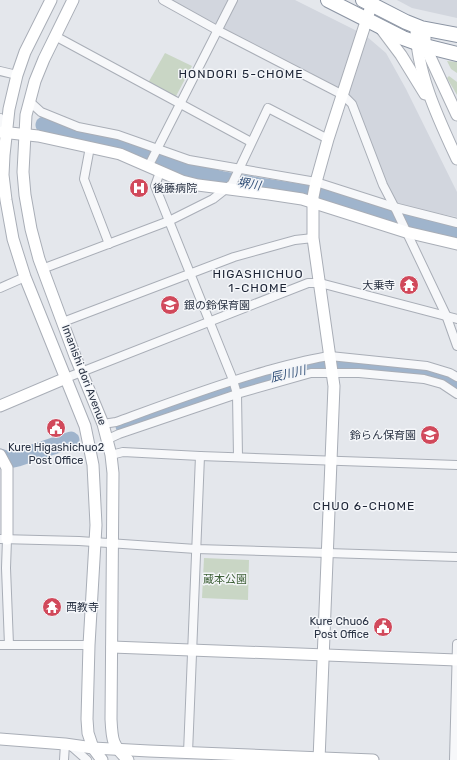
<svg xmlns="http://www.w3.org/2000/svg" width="457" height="760" font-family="Rubik,'Noto Sans JP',sans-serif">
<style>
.built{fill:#d2d6de}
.green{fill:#c9d6c5}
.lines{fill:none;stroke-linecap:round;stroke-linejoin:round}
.river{stroke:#9fb4cc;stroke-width:17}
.street-casing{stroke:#a9aeb7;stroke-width:10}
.secondary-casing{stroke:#a9aeb7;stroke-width:13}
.highway-casing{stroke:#8b94a3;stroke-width:16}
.street{stroke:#f7f8fa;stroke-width:8}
.secondary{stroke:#fff;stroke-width:11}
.highway{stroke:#fff;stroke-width:14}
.labels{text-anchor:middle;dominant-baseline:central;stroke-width:3;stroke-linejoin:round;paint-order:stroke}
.poi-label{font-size:11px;fill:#2b3445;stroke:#f4f6f9;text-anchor:start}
.street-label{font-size:11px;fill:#2b3445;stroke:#f4f6f9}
.park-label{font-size:11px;fill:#3f6138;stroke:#f4f6f9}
.neighbourhood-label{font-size:12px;letter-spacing:1px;fill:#1d2536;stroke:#f4f6f9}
.water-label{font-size:12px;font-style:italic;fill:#34527a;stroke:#f4f6f9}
</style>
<rect width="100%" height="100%" fill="#e4e7ec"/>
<g class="built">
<polygon points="161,0 295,0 365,35 386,53 406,89 457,192 457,217 395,205 353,98"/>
<polygon points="397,0 457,0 457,18 412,8"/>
</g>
<g class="green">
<polygon points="165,53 192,66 175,98 148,83"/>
<polygon points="447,61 457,62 457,73 451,69"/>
<polygon points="449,76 457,82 457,95 447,78"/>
<polygon points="204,558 249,560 248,600 202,598"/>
</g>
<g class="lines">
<g class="river">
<polyline points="44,125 73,133 121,142 161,161 189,171 223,180 322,196 359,209 409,222 457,232"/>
<polyline points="124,426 149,416 246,384 307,369 369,365 445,376 457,381"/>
<polyline points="0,457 9,460 18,458 71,440"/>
</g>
<g class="street-casing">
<g id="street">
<polyline points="163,0 217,30 343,95 352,104 383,185 397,212 446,315 457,346"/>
<polyline points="55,36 251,142"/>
<polyline points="0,71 17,75"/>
<polyline points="29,101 41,112 78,127 118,135 189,160 316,182 394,207 457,223"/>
<polyline points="0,118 7,131"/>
<polyline points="90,147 84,179 109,244"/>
<polyline points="148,167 233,0"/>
<polyline points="160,172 155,186 233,380 237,394 238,457"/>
<polyline points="42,269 169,221 213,199 232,184 268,108 328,139"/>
<polyline points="0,288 25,277"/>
<polyline points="63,322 234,257 295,240 313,238"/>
<polyline points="66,378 308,283 320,283 457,319"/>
<path d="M103,424L116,422C165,404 215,385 265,371C287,365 308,359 330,356L427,366L450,373L457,377"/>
<polyline points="108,439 119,434 237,394 311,373 359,373 424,379 442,384 457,394"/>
<polyline points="111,455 123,452 200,456 457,465"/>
<polyline points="0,539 79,541 196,549 457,557"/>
<polyline points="7,539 6,568 9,645"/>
<polyline points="0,645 89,645"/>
<polyline points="70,745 87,760"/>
<polyline points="188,753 200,456"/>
<polyline points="64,760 65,744"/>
<polyline points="454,760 457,644"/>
</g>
</g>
<g class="secondary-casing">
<g id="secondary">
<polyline points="51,0 25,52 17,75 9,109 4,155 3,175 6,200 13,239 25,277 85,426 93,465 96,525 89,645 87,719 88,733 93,748 102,760"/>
<path d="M73,0L44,59L35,81L26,115L23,172L25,195L31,229L39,259L75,356L103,424L111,455L113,473L111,719C112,740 112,745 128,760"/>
<path d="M416,26C416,72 438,118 457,159"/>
<polyline points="380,27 401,55 425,94"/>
<polyline points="425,28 425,46 457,115"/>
<polyline points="1,132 38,136 120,154 182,181 198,185 269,194 302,199 406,232 457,244"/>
<polyline points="0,406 66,378"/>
<polyline points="0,455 7,468 7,539"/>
<polyline points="112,647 457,660"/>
<polyline points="0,739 65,744 93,748 149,751 373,760"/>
<polyline points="319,760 334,386 313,238 313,197 316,182 328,139 373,0"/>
</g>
</g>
<g class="highway-casing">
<g id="highway">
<polyline points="328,0 403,38 425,46 457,54"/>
<polyline points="363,0 406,22 421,28 457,35"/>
</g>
</g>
<use href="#street" class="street"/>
<use href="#secondary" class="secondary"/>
<use href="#highway" class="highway"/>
</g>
<defs>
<g id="hospital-disc" transform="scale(1)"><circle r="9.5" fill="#d1495b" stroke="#f4f6f9"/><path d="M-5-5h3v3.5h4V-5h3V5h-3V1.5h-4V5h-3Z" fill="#fff"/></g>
<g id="temple-disc" transform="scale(1)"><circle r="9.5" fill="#d1495b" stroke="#f4f6f9"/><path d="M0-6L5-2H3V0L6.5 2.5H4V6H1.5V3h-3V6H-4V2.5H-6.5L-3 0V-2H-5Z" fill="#fff"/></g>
<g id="school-disc" transform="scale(1)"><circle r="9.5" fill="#d1495b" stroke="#f4f6f9"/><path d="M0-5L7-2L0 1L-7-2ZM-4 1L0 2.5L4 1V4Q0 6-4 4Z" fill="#fff"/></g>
<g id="civic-disc" transform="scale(1)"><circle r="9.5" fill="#d1495b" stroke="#f4f6f9"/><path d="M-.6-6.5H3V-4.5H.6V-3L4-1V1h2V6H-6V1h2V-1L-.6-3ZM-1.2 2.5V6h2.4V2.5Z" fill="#fff"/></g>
</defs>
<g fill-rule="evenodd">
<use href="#hospital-disc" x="139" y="188"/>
<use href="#temple-disc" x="409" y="285"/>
<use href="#school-disc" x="170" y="305"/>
<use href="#civic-disc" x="56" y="428"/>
<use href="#school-disc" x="430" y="435"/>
<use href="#temple-disc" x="52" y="607"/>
<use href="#civic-disc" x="383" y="627"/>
</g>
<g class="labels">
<g class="poi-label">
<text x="153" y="188">後藤病院</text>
<text x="395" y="285" text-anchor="end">大乗寺</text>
<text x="184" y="305">銀の鈴保育園</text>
<text x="416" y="435" text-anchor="end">鈴らん保育園</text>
<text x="56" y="447" text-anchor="middle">Kure Higashichuo2<tspan x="56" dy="13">Post Office</tspan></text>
<text x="66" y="607">西教寺</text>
<text x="369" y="621" text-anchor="end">Kure Chuo6<tspan x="369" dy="13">Post Office</tspan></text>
</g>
<g class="street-label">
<text transform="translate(84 375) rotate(69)">Imanishi dori Avenue</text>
</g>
<g class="park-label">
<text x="225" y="579">蔵本公園</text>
</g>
<g class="neighbourhood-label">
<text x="241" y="74">HONDORI 5-CHOME</text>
<text x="258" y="274">HIGASHICHUO<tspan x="258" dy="14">1-CHOME</tspan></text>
<text x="364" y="506">CHUO 6-CHOME</text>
</g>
<g class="water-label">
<text transform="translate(249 184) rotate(9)">堺川</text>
<text transform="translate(288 374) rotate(-13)">辰川川</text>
</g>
</g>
</svg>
